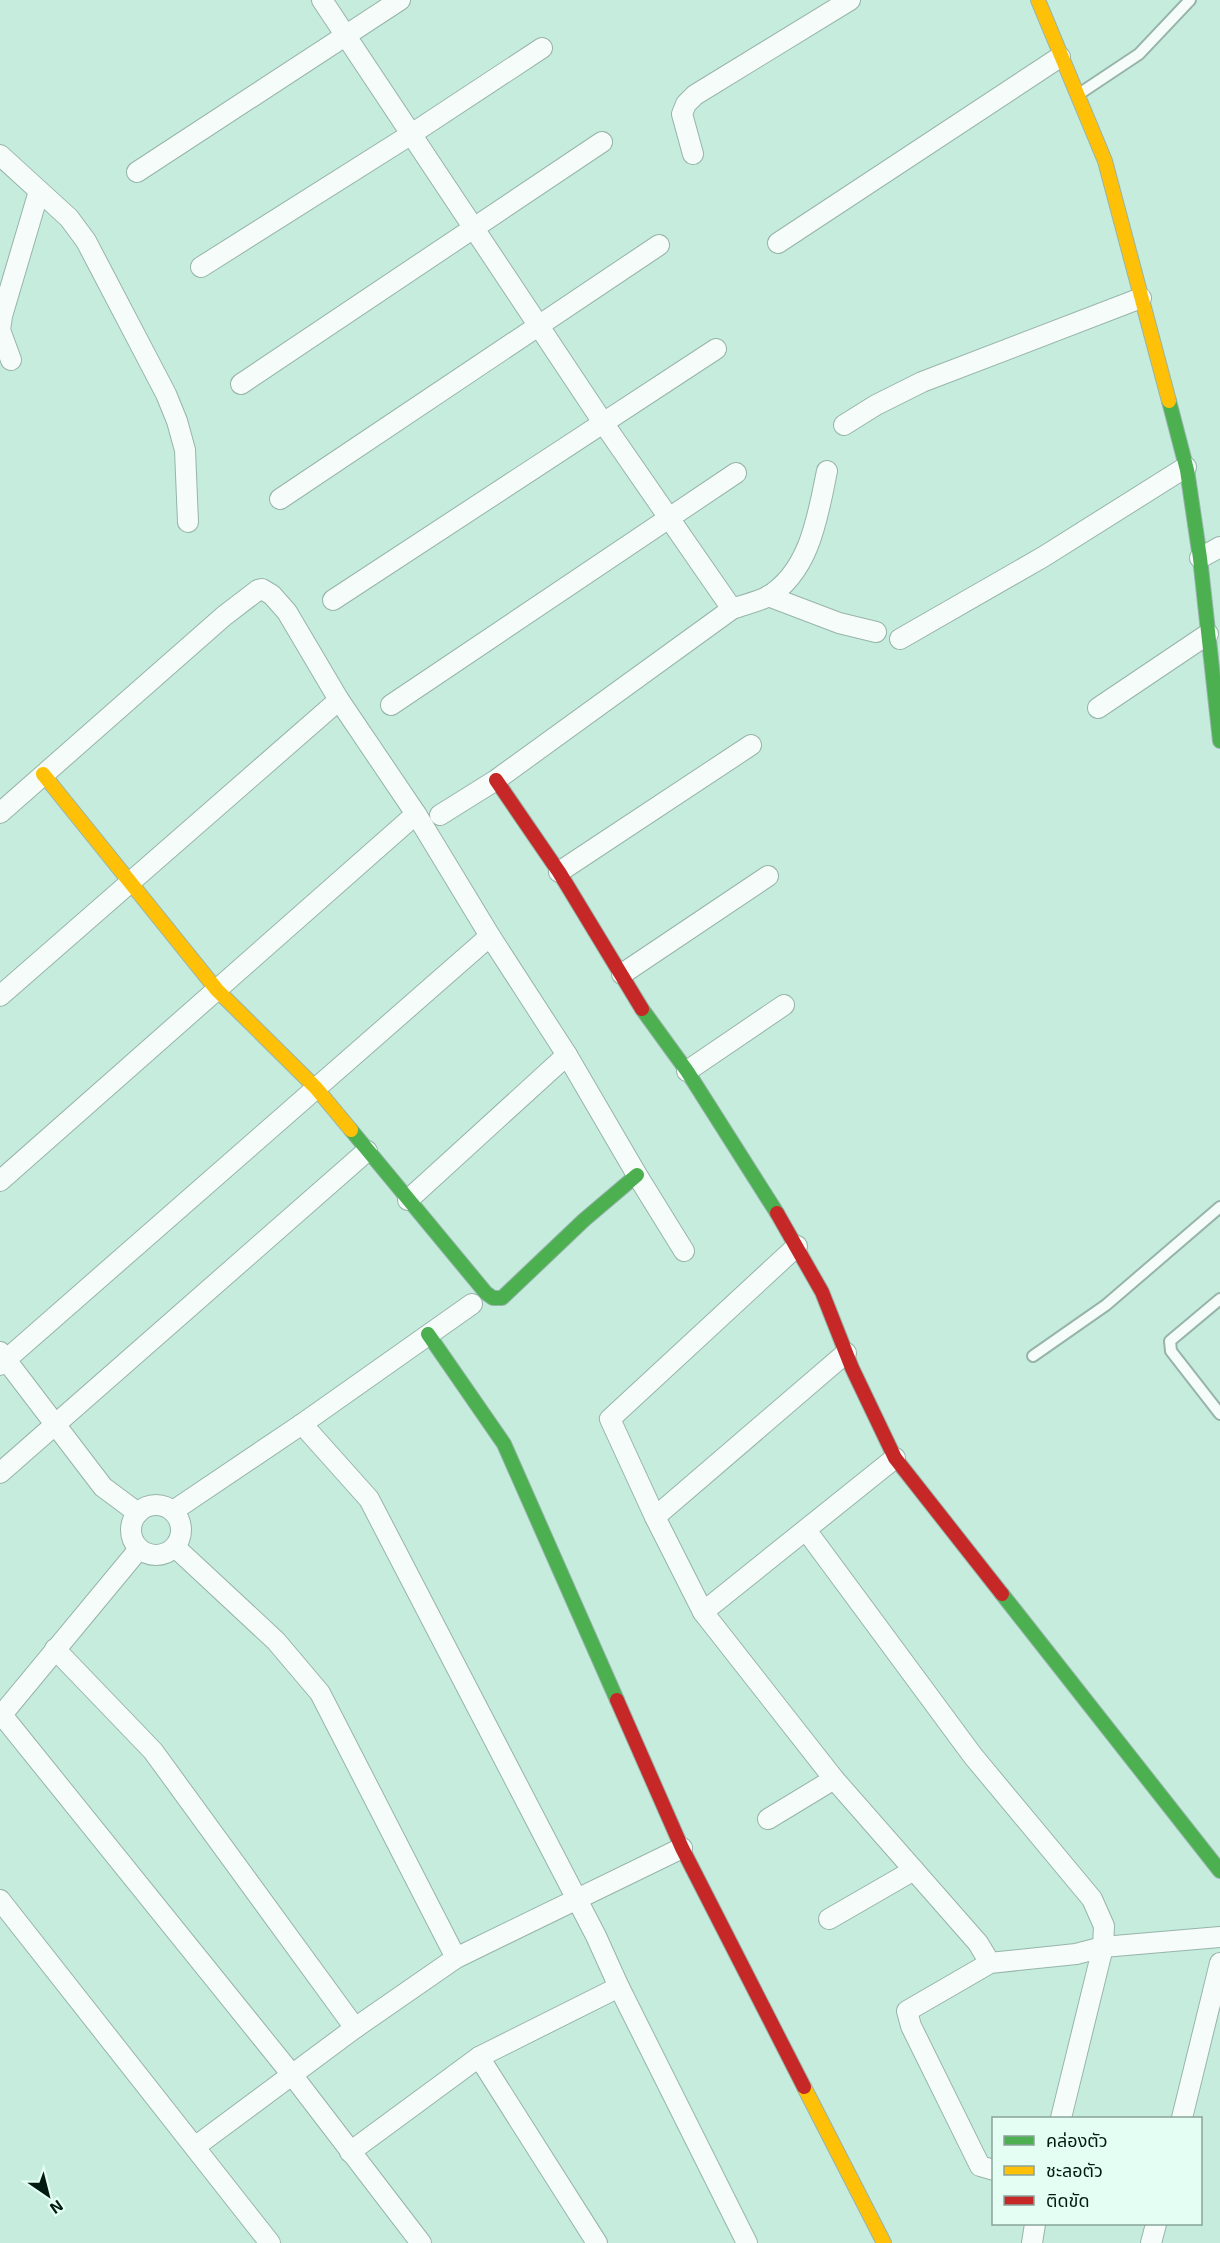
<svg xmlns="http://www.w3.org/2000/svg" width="1220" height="2243" font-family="'Exo 2','Noto Sans Thai',sans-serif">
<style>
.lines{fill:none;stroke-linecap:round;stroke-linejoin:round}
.lane-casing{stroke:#97b4aa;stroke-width:14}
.street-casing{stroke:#97b4aa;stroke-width:22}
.fast-casing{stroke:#97b4aa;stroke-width:16}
.slow-casing{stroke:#97b4aa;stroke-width:16}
.jam-casing{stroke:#97b4aa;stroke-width:16}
.lane{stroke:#f6fcfa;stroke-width:10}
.street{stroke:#f6fcfa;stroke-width:20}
.fast{stroke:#4caf50;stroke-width:14}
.slow{stroke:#ffc107;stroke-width:14}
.jam{stroke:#c62828;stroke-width:14}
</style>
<rect width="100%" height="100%" fill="#c6ecde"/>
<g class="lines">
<g class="lane-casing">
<g id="lane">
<polyline points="1079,94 1139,54 1190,0"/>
<polyline points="1220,1299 1170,1341 1171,1351 1220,1414"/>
<polyline points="1033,1356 1106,1305 1220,1207"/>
</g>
</g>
<g class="street-casing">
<g id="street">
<polyline points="322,0 604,424 732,609"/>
<polyline points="693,154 682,114 686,104 695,95 850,0"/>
<polyline points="0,155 69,218 86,241 166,394 177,421 185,450 188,522"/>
<polyline points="137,172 400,0"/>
<polyline points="778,243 1060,57"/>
<polyline points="201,267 410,135 542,48"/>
<polyline points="11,360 0,330 2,316 39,191"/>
<polyline points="241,384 602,142"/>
<polyline points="844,425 876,405 922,382 1141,298"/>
<polyline points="280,499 659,245"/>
<polyline points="1200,558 1220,547"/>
<polyline points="768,596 839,623 876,632"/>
<polyline points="333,600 716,349"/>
<polyline points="900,639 1043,557 1186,467"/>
<polyline points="391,705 736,473"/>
<polyline points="1098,708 1208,634"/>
<polyline points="0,813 224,616 258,590 262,589 272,595 287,612 339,700 416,814 490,936 567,1055 637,1175 684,1251"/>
<path d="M440,815L496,780L732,609C743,605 756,602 767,597C810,572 818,515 827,471"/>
<polyline points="559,872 751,745"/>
<polyline points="622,974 768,876"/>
<polyline points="0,996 339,700"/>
<polyline points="687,1071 784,1005"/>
<polyline points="0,1181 416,814"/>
<polyline points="408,1200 567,1055"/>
<polyline points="797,1246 610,1419 655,1517 703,1612 834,1779 978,1943 990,1963"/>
<polyline points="0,1352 103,1487 138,1513"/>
<polyline points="0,1365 490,936"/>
<polyline points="302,1424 369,1499 596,1936 619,1987 747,2243"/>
<polyline points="0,1473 367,1151"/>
<circle cx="156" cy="1530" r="25"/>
<polyline points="173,1511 302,1424 472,1304"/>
<polyline points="655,1517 846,1353"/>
<polyline points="806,1530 973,1756 1092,1899 1104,1926 1103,1947 1061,2118"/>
<polyline points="175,1547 276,1641 320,1693 456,1958"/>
<polyline points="703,1612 895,1458"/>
<polyline points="55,1649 153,1751 355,2028"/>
<polyline points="2,1715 293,2076 421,2243"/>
<polyline points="0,1717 139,1549"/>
<polyline points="768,1819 834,1779"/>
<polyline points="0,1900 270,2243"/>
<polyline points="829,1919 914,1870"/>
<polyline points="479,2057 597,2243"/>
<polyline points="1182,2118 1220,1963"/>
<polyline points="196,2146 355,2028 456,1958 682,1848"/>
<polyline points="350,2152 479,2057 619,1987"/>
<polyline points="994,2170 980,2166 911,2026 907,2011 990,1963 1076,1954 1103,1947 1220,1937"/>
<polyline points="1032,2243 1035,2224"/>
<polyline points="1151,2243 1156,2224"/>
</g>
</g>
<g class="fast-casing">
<g id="fast">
<polyline points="1169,401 1187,470 1200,558 1220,741"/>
<polyline points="642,1009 687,1071 777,1213"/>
<polyline points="351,1130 486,1293 493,1298 502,1298 584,1220 637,1175"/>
<polyline points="428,1334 504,1444 617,1700"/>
<polyline points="1002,1594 1220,1871"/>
</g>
</g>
<g class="slow-casing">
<g id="slow">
<polyline points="1038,0 1105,161 1169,401"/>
<polyline points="43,774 217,990 316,1088 351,1130"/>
<polyline points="804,2087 884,2243"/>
</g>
</g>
<g class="jam-casing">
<g id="jam">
<polyline points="496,780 559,872 642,1009"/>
<polyline points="777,1213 822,1292 852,1368 895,1458 1002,1594"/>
<polyline points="617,1700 682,1848 804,2087"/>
</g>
</g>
<use href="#lane" class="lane"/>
<use href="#street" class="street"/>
<use href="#fast" class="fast"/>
<use href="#slow" class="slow"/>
<use href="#jam" class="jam"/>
</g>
<rect x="992" y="2117" width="210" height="108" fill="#e4fef4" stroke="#89a39a" stroke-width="1.5"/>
<rect x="1004" y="2136" width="30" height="9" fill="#4caf50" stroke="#89a39a" stroke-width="1.5"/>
<text x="1046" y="2147" font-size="18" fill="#011b13">คล่องตัว</text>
<rect x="1004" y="2166" width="30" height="9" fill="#ffc107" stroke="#89a39a" stroke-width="1.5"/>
<text x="1046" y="2177" font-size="18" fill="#011b13">ชะลอตัว</text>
<rect x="1004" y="2196" width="30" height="9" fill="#c62828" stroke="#89a39a" stroke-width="1.5"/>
<text x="1046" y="2207" font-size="18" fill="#011b13">ติดขัด</text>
<g transform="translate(48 2195) rotate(145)" stroke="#e4fef4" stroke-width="4.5" paint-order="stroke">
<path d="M0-4.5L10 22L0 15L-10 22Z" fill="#011b13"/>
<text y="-9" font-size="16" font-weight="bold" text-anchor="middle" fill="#011b13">N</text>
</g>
</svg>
